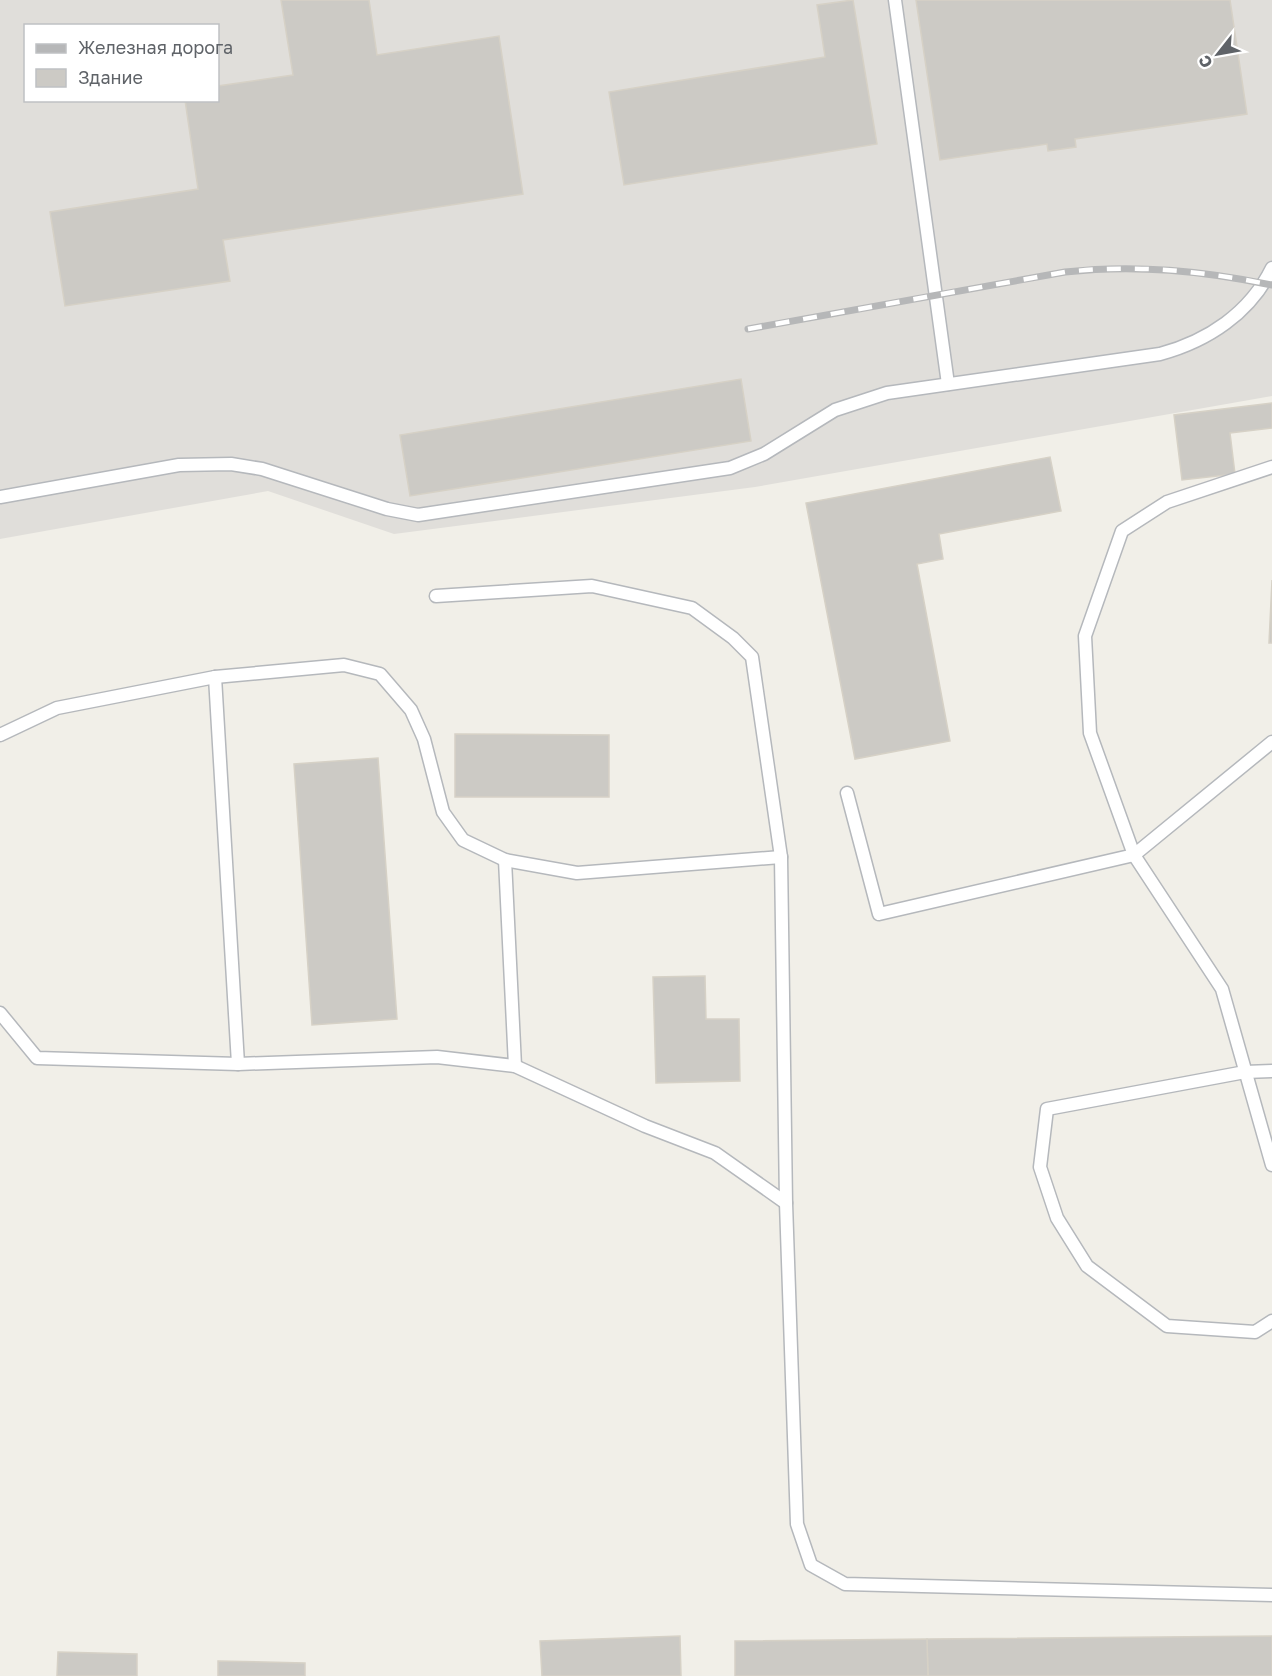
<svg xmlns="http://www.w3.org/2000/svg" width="1272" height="1676" font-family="'Golos Text',sans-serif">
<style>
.industrial{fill:#e0deda;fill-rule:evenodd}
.building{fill:#cccac5;stroke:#d6d1c6;stroke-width:1.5}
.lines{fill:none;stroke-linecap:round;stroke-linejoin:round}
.service-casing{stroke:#b5b8bc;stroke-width:15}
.service{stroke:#fff;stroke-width:12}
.rail-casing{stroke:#b6b7b8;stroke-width:7}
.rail{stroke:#fff;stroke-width:4.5;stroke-dasharray:14;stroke-linecap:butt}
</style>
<rect width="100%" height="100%" fill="#f1efe8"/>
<path class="industrial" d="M0,0H1272V396L755,487L394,534L268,491L0,539ZM26,26H218V100H26Z"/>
<g class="building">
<polygon points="281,0 369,0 377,55 499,36 523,194 223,240 230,281 65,306 50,212 198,189 185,100 218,100 218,86 293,75"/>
<polygon points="853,0 877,144 624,185 609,92 825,57 817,5"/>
<polygon points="916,0 1230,0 1247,114 1075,139 1076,147 1048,151 1047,144 940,160"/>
<polygon points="741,379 751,441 410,496 400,435"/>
<polygon points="1272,403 1272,428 1230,433 1235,474 1182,480 1174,415"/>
<polygon points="1050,457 1061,511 939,534 943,559 917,564 950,741 855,759 806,503"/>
<polygon points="1272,580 1272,643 1269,643"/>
<polygon points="455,734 609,735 609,797 455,797"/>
<polygon points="378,758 397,1019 312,1025 294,764"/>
<polygon points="705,976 706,1019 739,1019 740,1081 656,1083 653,977"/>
<polygon points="680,1636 681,1676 542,1676 540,1641"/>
<polygon points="1272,1636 1272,1676 928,1676 927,1639"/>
<polygon points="927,1639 928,1676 735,1676 735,1641"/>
<polygon points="58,1652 137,1654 137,1676 57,1676"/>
<polygon points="218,1661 305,1663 305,1676 218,1676"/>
</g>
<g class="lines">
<g class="service-casing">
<g id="service">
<polyline points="895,0 948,384"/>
<polyline points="1272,467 1167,502 1122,531 1085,636 1090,733 1134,855 1222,989 1272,1165"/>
<path d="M0,497L179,465L231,464L262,469L387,509L418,515L730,468L764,454L835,410L887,393L1160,354C1208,341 1250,313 1272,268"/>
<polyline points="436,596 592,586 692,608 733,638 752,657 781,857 786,1203 797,1524 811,1565 845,1584 1272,1595"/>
<polyline points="215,677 238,1064"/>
<polyline points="0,735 57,708 215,677 344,665 380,674 411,710 424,739 443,812 463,840 505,860 577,873 781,857"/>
<polyline points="847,793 879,914 1134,855 1272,742"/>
<polyline points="505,860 515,1066"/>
<polyline points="0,1013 37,1058 238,1064 437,1057 515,1066 645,1126 715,1153 786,1203"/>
<polyline points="1272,1071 1245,1072 1047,1109 1040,1167 1057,1218 1087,1266 1167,1326 1255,1332 1272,1321"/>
</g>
</g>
<use href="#service" class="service"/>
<g class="rail-casing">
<path id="rail" d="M748,329L1065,272C1136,264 1203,271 1272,285"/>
</g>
<use href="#rail" class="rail"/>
</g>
<rect x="24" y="24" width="195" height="78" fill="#ffffff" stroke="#bfc1c3" stroke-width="1.5"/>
<rect x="36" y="44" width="30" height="9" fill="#b6b7b8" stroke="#bfc1c3" stroke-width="1.5"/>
<text x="78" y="54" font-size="18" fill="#5f6368">Железная дорога</text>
<rect x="36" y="69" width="30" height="18" fill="#cccac5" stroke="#bfc1c3" stroke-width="1.5"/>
<text x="78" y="84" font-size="18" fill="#5f6368">Здание</text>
<g transform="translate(1218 54) rotate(239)" stroke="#ffffff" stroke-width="4.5" paint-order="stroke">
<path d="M0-4.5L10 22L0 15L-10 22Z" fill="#5f6368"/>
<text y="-9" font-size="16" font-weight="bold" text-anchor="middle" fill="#5f6368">С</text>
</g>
</svg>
